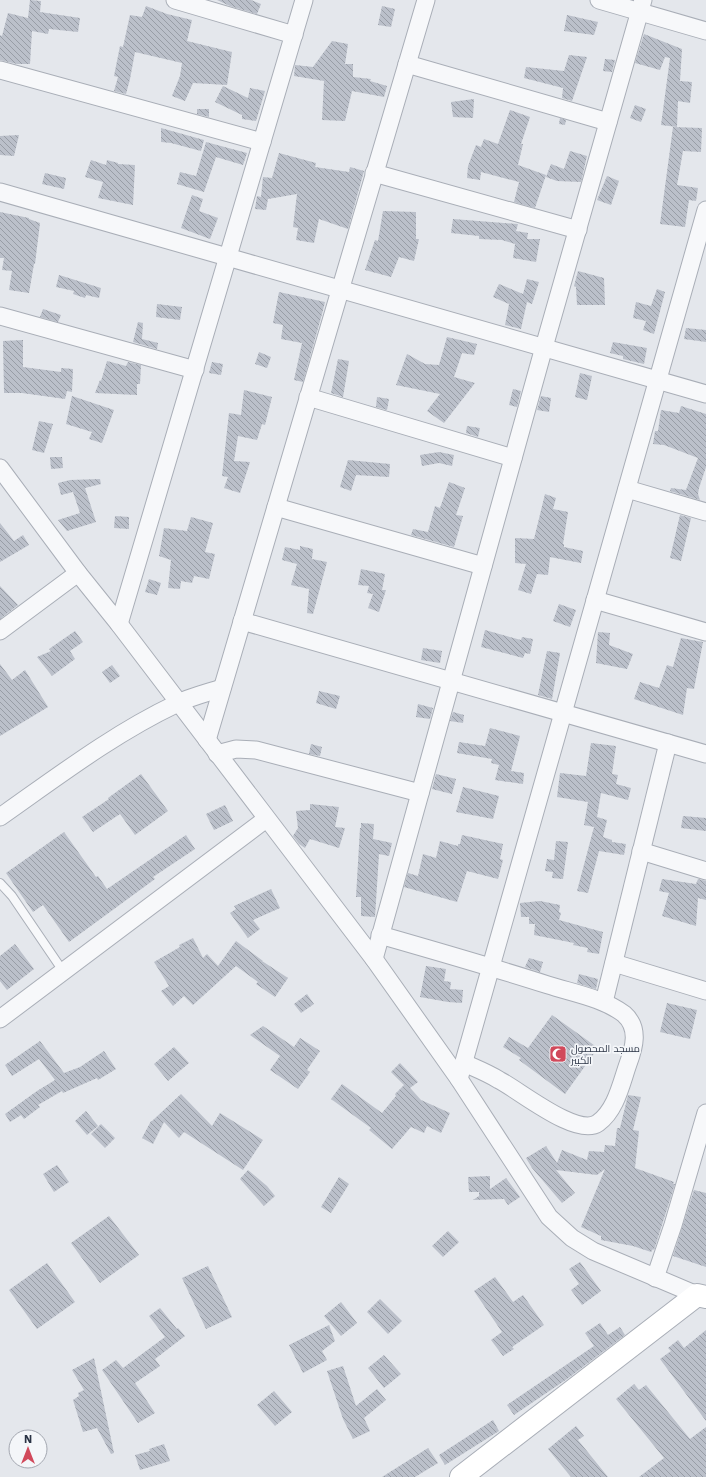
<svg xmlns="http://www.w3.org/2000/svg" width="706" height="1477" font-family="'Work Sans',Cairo,sans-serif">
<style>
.building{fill:url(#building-back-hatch)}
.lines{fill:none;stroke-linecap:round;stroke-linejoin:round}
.service-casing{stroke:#a9aeb7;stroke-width:10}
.minor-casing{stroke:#a9aeb7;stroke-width:19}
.secondary-casing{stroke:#a9aeb7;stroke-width:24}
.service{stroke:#f7f8fa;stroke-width:8}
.minor{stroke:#f7f8fa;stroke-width:17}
.secondary{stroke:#fff;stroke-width:22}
.labels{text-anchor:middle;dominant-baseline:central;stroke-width:3.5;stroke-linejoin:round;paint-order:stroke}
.poi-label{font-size:10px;fill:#2b3445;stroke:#f4f6f9;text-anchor:start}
</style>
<defs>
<pattern id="building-back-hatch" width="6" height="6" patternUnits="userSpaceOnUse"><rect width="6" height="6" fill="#bbc0ca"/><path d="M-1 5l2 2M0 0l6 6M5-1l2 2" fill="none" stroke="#989da6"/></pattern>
</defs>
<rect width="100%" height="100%" fill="#e4e7ec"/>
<g class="building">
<polygon points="30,0 41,1 40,12 80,18 78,32 49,29 48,34 32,31 30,64 17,64 0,60 0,35 2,36 8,13 28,18"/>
<polygon points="217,0 251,0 261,4 257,14 230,6"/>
<polygon points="146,6 167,14 192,20 187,41 232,52 227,85 193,83 185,101 172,96 180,76 182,63 135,52 130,79 126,94 114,91 118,77 114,76 120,46 123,47 130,15 142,17"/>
<polygon points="382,6 395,9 391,27 378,25"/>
<polygon points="567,15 598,22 594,35 564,31"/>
<polygon points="644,34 682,49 680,81 692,82 690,103 678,101 677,127 661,125 670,58 665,57 660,70 635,63"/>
<polygon points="332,41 348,44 345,64 353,64 353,77 371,79 370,81 387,86 384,97 352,91 345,121 322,120 324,81 294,76 295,65 313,67"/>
<polygon points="569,55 587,57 572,101 562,98 563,88 524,78 526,67 564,71"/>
<polygon points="605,59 615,60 612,72 603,71"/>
<polygon points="223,86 248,98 250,88 265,91 256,121 242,119 242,115 215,102"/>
<polygon points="474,99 473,118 453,117 451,102"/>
<polygon points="635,105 646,109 641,122 630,118"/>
<polygon points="197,109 209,109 209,117 197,114"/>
<polygon points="510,110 530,117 521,144 523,144 518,165 546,175 535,208 514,202 519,182 481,172 480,180 467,178 468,166 476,145 481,147 484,139 498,144"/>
<polygon points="560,118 566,120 565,125 559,124"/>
<polygon points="673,127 702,128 701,152 683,151 677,185 698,188 696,201 689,200 685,227 660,224"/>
<polygon points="161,128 204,140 201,151 171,143 161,142"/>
<polygon points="19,135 14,156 0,155 0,136"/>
<polygon points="206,142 247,153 243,165 216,157 204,192 177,184 180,172 196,176"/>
<polygon points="570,151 587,156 581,182 557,181 546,177 551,164 564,169"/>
<polygon points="279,153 316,163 315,167 349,172 350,167 364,171 348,229 319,219 314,243 296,240 298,228 293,227 297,194 268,199 266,210 255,209 257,196 261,197 263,177 272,178"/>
<polygon points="91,160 106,165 107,160 118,163 118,164 135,165 133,205 98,198 103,182 85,177"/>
<polygon points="45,173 66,178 64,189 42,184"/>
<polygon points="607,176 619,181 611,205 597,200"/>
<polygon points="192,195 203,199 199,211 218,218 210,239 181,228"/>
<polygon points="383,211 416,212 416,239 419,239 414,261 399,257 391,277 365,270 375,240 378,241"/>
<polygon points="0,212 29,218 29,219 40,223 35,264 34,264 29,293 9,290 12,271 2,270 4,258 0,258"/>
<polygon points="453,219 518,224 516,231 528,233 527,239 540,239 536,262 513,258 515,244 502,240 479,239 479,236 451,233"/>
<polygon points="578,271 604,278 605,305 577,305 576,287 574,286"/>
<polygon points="59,275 101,288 99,298 86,295 85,298 73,294 74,291 56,287"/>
<polygon points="527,279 539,282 532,304 527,302 521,329 505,325 509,304 493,297 499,284 523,294"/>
<polygon points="657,289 665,292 654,334 643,330 646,321 633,318 636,302 651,306"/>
<polygon points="279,292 325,302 322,314 303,382 294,380 302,343 281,339 283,325 273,323"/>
<polygon points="157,304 182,307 180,320 156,317"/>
<polygon points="43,309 61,315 58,322 40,317"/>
<polygon points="138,322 143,323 142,339 158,343 157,349 133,342"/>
<polygon points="686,328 706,330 706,342 684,339"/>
<polygon points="447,337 477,344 474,355 462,353 454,377 475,383 444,423 427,411 440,394 396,385 407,354 425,364 439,365"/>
<polygon points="23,340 23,367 61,372 61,368 73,369 72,392 67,391 65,399 22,393 4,393 3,341"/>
<polygon points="613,342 647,348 644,364 623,359 623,356 610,353"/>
<polygon points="259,352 271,357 267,368 255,364"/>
<polygon points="338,359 349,361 343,397 331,393"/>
<polygon points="107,361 126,366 128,362 141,365 140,384 137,384 137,395 95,393 100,380 101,381"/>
<polygon points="212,362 223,364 221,375 209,373"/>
<polygon points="580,373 592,376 587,400 575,397"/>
<polygon points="513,389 521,391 517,407 509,405"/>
<polygon points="244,390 272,397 265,425 262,424 257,440 238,436 234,461 250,462 240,493 224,488 228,477 222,476 229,413 241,415"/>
<polygon points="72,396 114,410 102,443 89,439 92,432 66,424"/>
<polygon points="541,396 551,398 549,412 537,410"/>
<polygon points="377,397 389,399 387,410 376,407"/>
<polygon points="681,406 706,414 706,467 699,488 698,494 700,500 670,491 671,488 686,490 698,458 664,445 653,444 655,431 658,431 661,410 679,413"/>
<polygon points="39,421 53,424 44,453 32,450"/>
<polygon points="467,426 480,428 478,437 466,433"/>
<polygon points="439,452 454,455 452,466 439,463 422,466 420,455"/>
<polygon points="50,457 62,457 63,468 51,469"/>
<polygon points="348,460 390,464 389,477 356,475 351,491 340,487"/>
<polygon points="100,479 101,484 85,488 96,522 67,531 58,520 80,513 73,492 61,495 58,483 70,480"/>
<polygon points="449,482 465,488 456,515 463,516 454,547 411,535 413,529 428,532 435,506 440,508"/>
<polygon points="545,494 556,498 553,509 568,512 563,544 564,544 564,547 583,551 581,563 550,557 548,575 537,574 531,594 518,590 526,564 515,563 515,538 534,539"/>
<polygon points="680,515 691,518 681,561 670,558"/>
<polygon points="115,516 129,517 129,529 114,528"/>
<polygon points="191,517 213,523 205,552 215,554 209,579 194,576 192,583 181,581 180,589 168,588 171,560 159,556 164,528 187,531"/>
<polygon points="0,523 14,541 23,535 29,545 0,562"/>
<polygon points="300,546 313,549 312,559 327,562 313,614 307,613 309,589 291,585 297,564 282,560 285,547 300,550"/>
<polygon points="361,569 385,574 382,590 386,590 379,612 368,608 373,594 367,593 369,586 358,585"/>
<polygon points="149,579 161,583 157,595 145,592"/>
<polygon points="0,586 18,605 0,619"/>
<polygon points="559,604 576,610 570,627 553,621"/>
<polygon points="485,630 521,640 522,637 533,639 530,654 525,653 523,658 481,647"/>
<polygon points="75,631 83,642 70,651 75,659 52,676 37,657 51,651 49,649"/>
<polygon points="598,632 610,633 609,645 633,654 627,669 596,663"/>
<polygon points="681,638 703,642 694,689 687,688 683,715 634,699 640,682 659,688 667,665 673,667"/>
<polygon points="423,648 442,651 440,663 421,660"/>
<polygon points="547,651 560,653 552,699 538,695"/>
<polygon points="0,664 12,680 25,670 48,707 0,736"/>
<polygon points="112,665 120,676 110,683 102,672"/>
<polygon points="319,691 340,696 336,709 316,703"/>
<polygon points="418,704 433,708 430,719 416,717"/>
<polygon points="453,712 464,715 463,723 450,721"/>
<polygon points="490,728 520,736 511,771 524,773 523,784 495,780 499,765 491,763 492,759 457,753 459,742 485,746"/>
<polygon points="591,743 616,746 612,774 618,775 616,784 631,788 628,800 601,793 597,817 607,820 603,837 612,840 612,842 626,844 624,855 599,851 588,893 577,891 594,827 584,825 588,802 557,797 560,773 586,776"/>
<polygon points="311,744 322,747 320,756 309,754"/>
<polygon points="141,774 168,811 135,835 120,814 93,832 82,817 109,799 108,798"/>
<polygon points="436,774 456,779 452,794 432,789"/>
<polygon points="463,787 499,796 493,819 456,812"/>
<polygon points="310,804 339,807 335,827 345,828 339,848 310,839 305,848 299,844 293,836 298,828 296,811 310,810"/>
<polygon points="225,805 233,821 214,830 206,814"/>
<polygon points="683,816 706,818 706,831 681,828"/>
<polygon points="361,823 374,824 373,839 392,843 389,856 379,854 375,917 361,916 361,897 356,897 360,828 361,828"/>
<polygon points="64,832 96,877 98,876 107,889 186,835 195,849 153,877 155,879 69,942 43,905 33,912 6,873"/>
<polygon points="462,835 503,844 500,859 503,860 498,879 467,871 457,902 404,887 408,873 418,876 423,854 436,858 440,841 458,846 458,844 460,844"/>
<polygon points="556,841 568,842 563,879 552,878 553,872 545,871 547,859 554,860"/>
<polygon points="662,879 696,884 698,879 706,881 706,900 698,898 696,926 662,916 669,893 659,891"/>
<polygon points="271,889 280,908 253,920 260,929 248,938 230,913 236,909 234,906"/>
<polygon points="540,901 560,905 559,912 561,913 559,920 603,932 599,954 587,952 588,948 573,945 574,943 534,935 535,924 529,924 529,917 521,917 520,903"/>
<polygon points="193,938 203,958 207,954 218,966 236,941 263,961 262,961 288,978 275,997 256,984 258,982 236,966 193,1005 184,996 173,1006 161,991 169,986 154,962 180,947 179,945"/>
<polygon points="15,944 34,969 7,990 0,981 0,956"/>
<polygon points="529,958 543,962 540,972 525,967"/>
<polygon points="426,966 446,969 444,981 451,982 450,989 463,990 462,1003 448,1002 420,997"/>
<polygon points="579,974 598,979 596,989 577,983"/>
<polygon points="307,994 314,1004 301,1013 294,1004"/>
<polygon points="667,1003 697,1010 690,1039 660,1032"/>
<polygon points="552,1015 598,1048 565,1094 519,1060 521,1058 503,1047 509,1037 528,1048"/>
<polygon points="263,1026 294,1047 300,1038 320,1051 307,1070 310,1072 298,1089 270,1070 280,1056 250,1035"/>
<polygon points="40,1041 64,1073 80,1067 104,1051 116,1069 98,1080 97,1078 63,1093 62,1091 38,1105 40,1107 24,1119 21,1115 10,1122 5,1114 37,1091 55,1080 39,1059 12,1076 5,1065"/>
<polygon points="174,1047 189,1063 168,1081 154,1064"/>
<polygon points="400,1063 418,1082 410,1088 421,1100 450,1113 441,1133 427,1126 424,1133 411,1127 392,1149 369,1130 371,1128 331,1099 342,1084 382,1113 396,1096 395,1094 404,1085 391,1072"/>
<polygon points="181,1094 212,1126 220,1113 263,1140 243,1170 184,1132 179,1138 164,1122 153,1144 142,1138 151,1121 152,1121"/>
<polygon points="628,1095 641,1097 633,1130 639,1131 635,1168 674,1182 673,1184 675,1184 654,1250 653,1249 651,1252 633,1246 601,1240 601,1236 581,1227 605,1169 597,1175 556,1170 575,1193 562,1203 532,1168 526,1158 546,1146 557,1163 562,1150 587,1160 589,1151 604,1152 605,1145 615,1146 617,1128 620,1128"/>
<polygon points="86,1111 98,1126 87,1135 75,1121"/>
<polygon points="101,1124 115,1138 105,1148 91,1134"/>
<polygon points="57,1165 69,1182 54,1192 43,1174"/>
<polygon points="248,1170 267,1186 275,1196 264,1206 240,1179"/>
<polygon points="490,1176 490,1189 506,1178 520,1197 508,1205 504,1199 473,1200 479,1196 479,1192 469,1192 468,1177"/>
<polygon points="339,1177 349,1184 331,1213 321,1207"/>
<polygon points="694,1190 706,1193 706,1267 673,1256"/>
<polygon points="109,1216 139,1255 100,1283 71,1243"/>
<polygon points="448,1231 459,1242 443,1257 432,1246"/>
<polygon points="580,1262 601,1291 582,1305 571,1290 579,1284 569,1269"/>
<polygon points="47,1263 75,1302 37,1329 9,1290"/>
<polygon points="208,1266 232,1317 206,1329 182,1278"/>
<polygon points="495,1277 513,1302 523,1295 544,1325 512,1347 514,1349 503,1356 491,1340 502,1332 474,1291"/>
<polygon points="380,1299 402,1321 388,1334 367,1312"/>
<polygon points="341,1302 357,1323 341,1336 324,1316"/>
<polygon points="160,1308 177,1329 178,1328 185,1336 155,1359 160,1366 135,1383 155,1413 138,1423 102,1370 116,1360 123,1368 165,1337 149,1316"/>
<polygon points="600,1323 608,1335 620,1327 625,1335 567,1379 514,1415 507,1405 594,1346 585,1333"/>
<polygon points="329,1325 335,1341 322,1351 327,1360 303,1373 289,1345"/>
<polygon points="706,1330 706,1421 660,1359 671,1351 668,1348 678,1340 684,1348"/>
<polygon points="384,1355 401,1374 384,1388 368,1368"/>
<polygon points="94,1358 114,1453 111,1454 97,1428 83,1432 73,1400 79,1396 78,1393 84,1390 72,1370"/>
<polygon points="343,1366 356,1406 377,1389 386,1400 364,1418 370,1431 353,1439 343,1419 327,1371"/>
<polygon points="634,1384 639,1390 646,1385 690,1439 706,1427 706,1477 639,1477 664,1458 616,1399"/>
<polygon points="274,1391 292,1412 275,1426 257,1405"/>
<polygon points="493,1420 499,1431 445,1465 439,1455"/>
<polygon points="576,1426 584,1436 578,1440 608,1477 571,1477 548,1449"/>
<polygon points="164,1444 170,1461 140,1470 135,1455 150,1451 149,1449"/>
<polygon points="428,1448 438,1463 415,1477 382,1477"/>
</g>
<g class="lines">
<g class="service-casing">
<polyline id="service" points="0,883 12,896 63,971"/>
</g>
<g class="minor-casing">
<g id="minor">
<polyline points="175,0 294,35"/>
<polyline points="599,0 706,31"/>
<polyline points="407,64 608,122"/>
<polyline points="0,70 262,142"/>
<polyline points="374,173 578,230"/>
<polyline points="0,192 706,394"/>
<polyline points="0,316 195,370"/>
<polyline points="308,397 513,458"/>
<polyline points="0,468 78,573 119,624 374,959 459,1079 549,1217 572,1238 593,1251 697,1295"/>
<polyline points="627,489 706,512"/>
<polyline points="276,507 483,566"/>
<polyline points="595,600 706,632"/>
<polyline points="242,621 706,754"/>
<polyline points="119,624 304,0"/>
<polyline points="0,631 78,573"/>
<polyline points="207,740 426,0"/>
<polyline points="217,754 236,749 256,750 420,793"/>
<path d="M0,817C57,777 113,734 176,704C190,697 207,693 222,688"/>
<polyline points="641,851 706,871"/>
<path d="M380,935C436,951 492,967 548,985C573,993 603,998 624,1014C640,1028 634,1048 628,1064C621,1084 616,1110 598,1123C577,1138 519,1090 499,1080C488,1073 475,1068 464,1063"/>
<polyline points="374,959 544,347 643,0"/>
<polyline points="614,963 706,991"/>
<polyline points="604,1002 668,743"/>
<polyline points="0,1019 266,819"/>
<polyline points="459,1079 706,210"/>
<polyline points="655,1278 673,1225 706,1113"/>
</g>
</g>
<g class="secondary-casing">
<polyline id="secondary" points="461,1477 697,1295 706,1297"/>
</g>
<use href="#service" class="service"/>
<use href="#minor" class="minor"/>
<use href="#secondary" class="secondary"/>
</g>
<defs>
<g id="mosque-square" transform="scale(0.9)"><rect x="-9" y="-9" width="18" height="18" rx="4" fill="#d1495b" stroke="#f4f6f9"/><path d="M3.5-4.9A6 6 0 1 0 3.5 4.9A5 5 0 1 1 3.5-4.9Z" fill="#fff"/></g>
</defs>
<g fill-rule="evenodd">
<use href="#mosque-square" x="558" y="1054"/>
</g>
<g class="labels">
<g class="poi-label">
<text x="571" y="1048">مسجد المحصول<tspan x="571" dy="12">الكبير</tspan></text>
</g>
</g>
<g transform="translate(28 1449)"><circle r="19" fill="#f4f6f9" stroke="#a4a8b1"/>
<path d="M0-3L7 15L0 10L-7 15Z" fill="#d1495b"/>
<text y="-6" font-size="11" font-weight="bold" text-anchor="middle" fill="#2b3445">N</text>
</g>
</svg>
